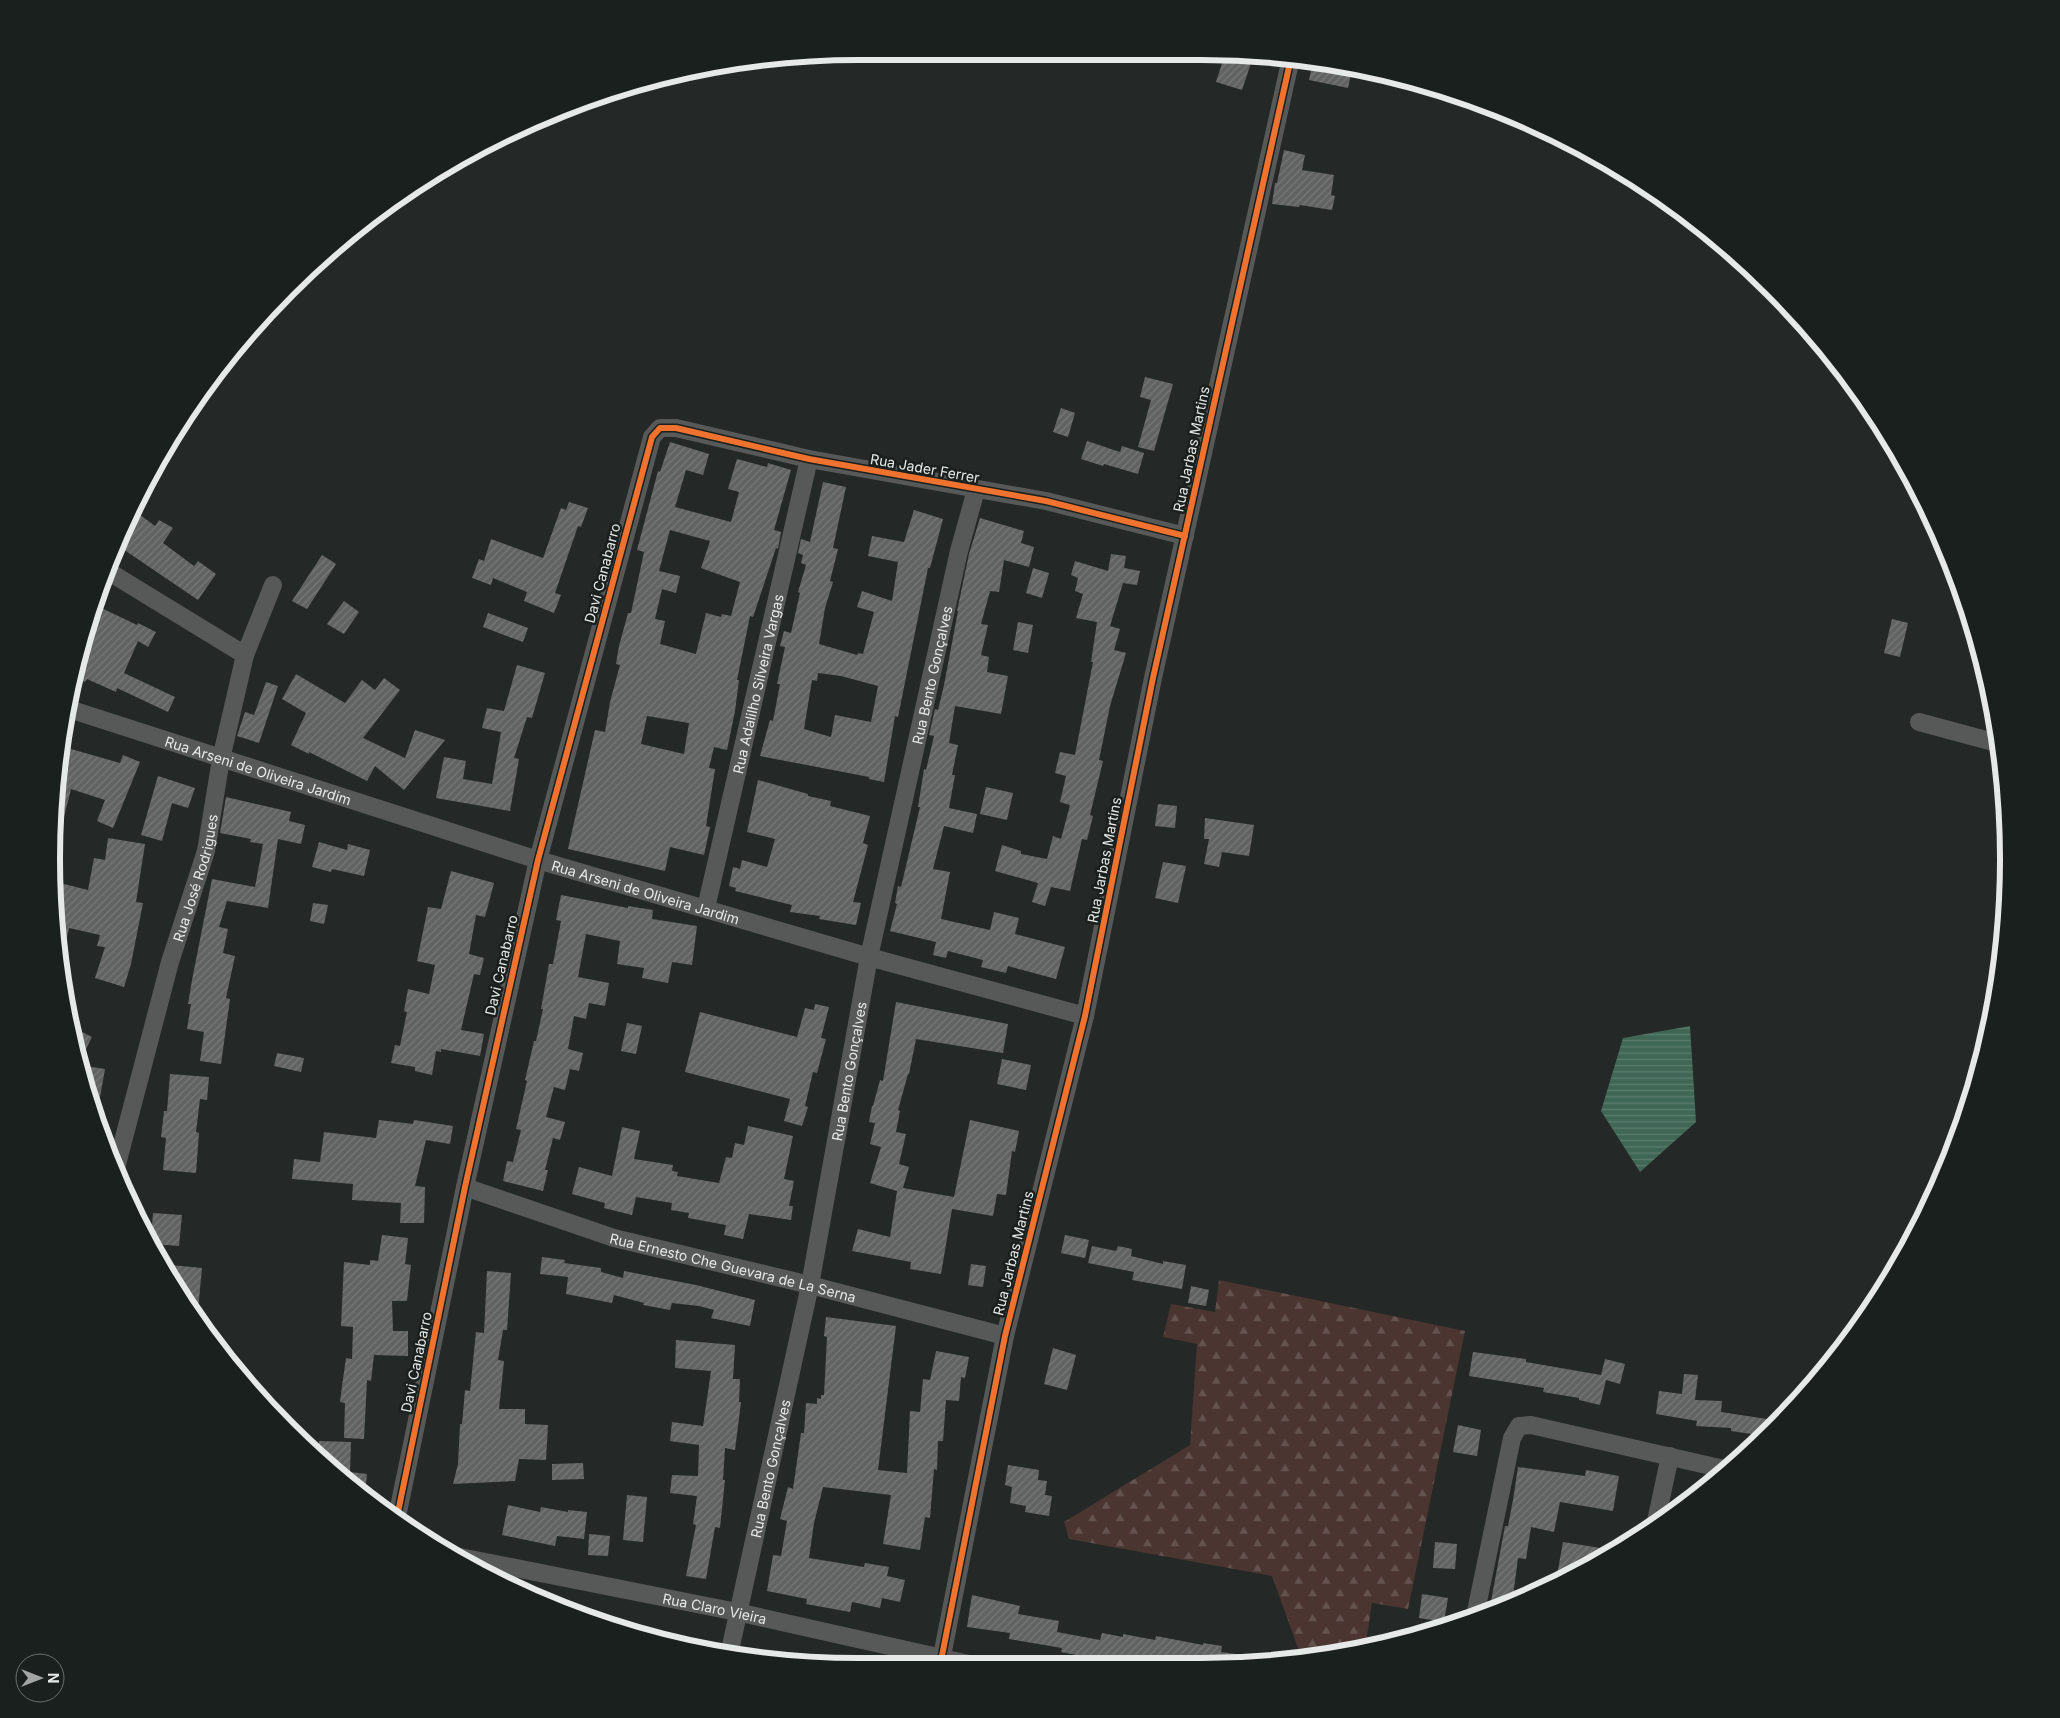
<svg xmlns="http://www.w3.org/2000/svg" width="2060" height="1718" font-family="Inter,sans-serif">
<style>
.forest{fill:url(#forest-firs)}
.water{fill:url(#water-rules)}
.building{fill:url(#building-hatch);fill-rule:evenodd}
.lines{fill:none;stroke-linecap:round;stroke-linejoin:round}
.street{stroke:#565958;stroke-width:18}
.cycleway-casing{stroke:#1a201d;stroke-width:9}
.cycleway{stroke:#ef722f;stroke-width:6}
.labels{text-anchor:middle;dominant-baseline:central;stroke-width:5;stroke-linejoin:round;paint-order:stroke}
.street-label{font-size:14px;fill:#e5e9e7;stroke:#1a201d}
.rim{fill:none;stroke:#e5e9e7;stroke-width:6}
</style>
<defs>
<pattern id="forest-firs" width="22" height="20" patternUnits="userSpaceOnUse" patternTransform="scale(1.25)"><rect width="22" height="20" fill="#4a3530"/><path d="M5 1l3.5 6h-7zM16 11l3.5 6h-7z" fill="#64524e"/></pattern>
<pattern id="water-rules" width="6" height="5" patternUnits="userSpaceOnUse" patternTransform="scale(1.25)"><rect width="6" height="5" fill="#406756"/><path d="M0 2.5h6" fill="none" stroke="#5b7d6e"/></pattern>
<pattern id="building-hatch" width="6" height="6" patternUnits="userSpaceOnUse" patternTransform="scale(1.25)"><rect width="6" height="6" fill="#606362"/><path d="M-1 1l2-2M0 6l6-6M5 7l2-2" fill="none" stroke="#777978"/></pattern>
</defs>
<rect width="100%" height="100%" fill="#242826"/>
<polygon class="forest" points="1219,1280 1465,1331 1408,1609 1372,1603 1365,1649 1311,1656 1298,1648 1272,1576 1069,1539 1064,1522 1190,1445 1197,1344 1163,1337 1171,1304 1215,1312"/>
<polygon class="water" points="1690,1026 1696,1122 1640,1172 1601,1111 1623,1038"/>
<g class="building">
<polygon points="1224,57 1253,57 1242,90 1216,82"/>
<polygon points="1313,62 1352,70 1348,88 1309,80"/>
<polygon points="1284,150 1305,155 1302,170 1334,175 1331,195 1335,196 1332,210 1300,205 1299,207 1272,204 1275,183 1277,183"/>
<polygon points="1145,377 1173,384 1154,451 1138,447 1151,400 1140,397"/>
<polygon points="1061,408 1075,413 1068,437 1053,432"/>
<polygon points="1087,441 1120,452 1122,446 1144,453 1138,474 1104,464 1103,466 1081,459"/>
<path d="M670,442L709,454L703,475L686,470L675,507L731,522L739,492L728,489L737,459L767,467L768,463L791,470L774,530L781,532L778,549L776,548L753,617L750,616L737,680H739L735,711L727,750L714,747L709,768L715,769L706,826L710,827L704,855L670,847L665,871L568,849L595,730L605,732L610,702L620,665L616,664L619,646L628,613H631L644,552L637,550L658,471L660,472ZM670,530L710,541L701,568L740,582L731,616L722,614L721,617L706,613L696,654L660,644L665,621L655,619L662,589L676,593L680,576L659,571ZM647,716L689,723L684,754L641,744Z"/>
<path d="M823,482L846,487L833,548L838,549L830,581L833,582L825,608L819,644L857,655L858,653L863,654L874,612L857,607L862,591L892,601L898,562L868,556L872,536L904,542L914,510L943,519L930,568H928L898,717L895,716L884,782L869,779V777L760,756L770,720L773,721L780,684H777L785,647L780,646L784,631L791,633L800,593L798,592L806,565L801,563L803,555L798,553L801,539L810,542ZM818,673L841,676L878,686L871,722L835,715L831,737L804,729L812,680L817,681Z"/>
<polygon points="569,502 588,508 581,527 578,526 555,593 561,595 554,613 524,601 527,592 493,578 491,585 472,578 479,559 484,561 491,539 543,558 561,508 566,510"/>
<polygon points="132,509 155,526 159,520 173,528 163,543 194,566 198,561 216,574 198,600 117,545"/>
<polygon points="980,518 1024,531 1021,543 1034,547 1029,567 1004,560 999,592 990,591 981,624 988,625 981,655 989,657 987,672 1008,676 1001,714 955,706 949,743 958,745 952,775 955,775 949,808 977,814 973,833 944,826 933,869 950,872 941,919 990,930 994,912 1019,918 1015,934 1065,947 1056,979 1008,966 1006,973 981,967 983,960 948,951 946,958 933,955 936,942 890,931 897,904 895,903 898,886 901,887 920,807 918,807 924,769 926,770 934,736 929,735 935,709 938,710 944,685 958,611 957,611 969,554"/>
<polygon points="1111,554 1126,556 1124,568 1140,571 1137,585 1123,583 1110,626 1120,629 1114,650 1126,653 1110,706 1099,760 1103,761 1090,815 1093,816 1087,840 1082,839 1070,891 1051,887 1045,906 1032,902 1038,883 995,871 1002,845 1021,851 1021,854 1047,859 1053,836 1061,839 1070,805 1060,802 1066,776 1055,773 1060,752 1075,755 1093,662 1091,662 1097,622 1076,618 1083,594 1075,591 1078,578 1071,575 1075,561 1108,571"/>
<polygon points="322,555 336,564 307,609 292,601"/>
<polygon points="1033,568 1049,573 1042,598 1026,593"/>
<polygon points="344,601 359,612 344,634 327,624"/>
<polygon points="93,604 137,625 138,623 156,632 148,647 138,641 124,673 175,697 168,712 117,688 116,692 87,679 85,682 74,676"/>
<polygon points="488,613 528,628 523,642 483,627"/>
<polygon points="1892,619 1908,623 1900,657 1884,653"/>
<polygon points="1018,622 1033,625 1028,653 1013,650"/>
<polygon points="517,665 545,673 532,718 527,717 514,758 519,759 510,811 436,798 444,757 466,761 463,779 492,784 501,732 482,728 487,708 504,711"/>
<polygon points="296,674 345,703 362,680 375,690 384,678 400,690 363,738 405,758 415,730 445,740 404,790 375,766 367,781 309,752 309,754 291,745 306,713 282,699"/>
<polygon points="266,682 278,686 259,743 237,736 245,712 254,715"/>
<polygon points="64,747 120,763 123,755 140,762 113,828 97,821 105,800 71,789 58,841 54,840 53,806 57,775"/>
<polygon points="158,776 195,788 188,808 172,803 162,841 141,835"/>
<polygon points="758,780 808,794 808,796 831,801 830,806 870,816 863,843 868,845 853,902 861,903 856,925 819,919 820,916 790,912 792,905 735,891 736,888 729,886 733,867 740,869 742,860 767,867 775,839 747,832"/>
<polygon points="986,787 1013,793 1007,820 980,814"/>
<polygon points="226,797 291,812 289,821 305,825 301,844 278,839 268,908 227,901 219,927 228,929 223,953 235,956 226,998 230,999 221,1064 200,1061 204,1032 187,1029 191,1004 188,1004 192,980 212,879 255,887 263,844 250,842 251,839 220,833"/>
<polygon points="1158,804 1177,806 1175,828 1155,826"/>
<polygon points="1205,818 1254,825 1249,856 1222,852 1219,867 1204,864 1209,839 1204,839"/>
<polygon points="108,838 145,844 136,902 143,903 131,964 124,987 95,978 105,947 97,946 100,935 69,928 63,955 58,955 56,882 88,890 94,858 105,860"/>
<polygon points="319,842 347,850 348,844 370,850 364,876 332,869 331,872 312,867"/>
<polygon points="1163,862 1186,866 1178,903 1155,898"/>
<polygon points="451,871 494,883 485,917 476,915 469,954 484,958 480,975 474,974 461,1030 484,1034 480,1056 441,1049 441,1052 436,1051 432,1075 415,1071 415,1067 391,1063 395,1045 400,1046 407,1012 404,1011 408,989 429,994 435,965 417,961 428,907 441,909"/>
<polygon points="561,895 628,908 628,906 653,910 652,919 697,926 692,965 672,962 668,983 642,978 644,968 617,964 620,941 586,934 578,977 609,983 605,1006 589,1003 586,1019 574,1016 568,1049 583,1053 579,1071 570,1069 565,1090 554,1087 546,1117 565,1122 560,1140 553,1138 545,1170 548,1170 543,1191 503,1181 507,1161 513,1162 521,1130 516,1129 527,1081 525,1080 534,1041 536,1041 543,1009 541,1009 549,964 553,964 561,921 556,920"/>
<polygon points="313,903 328,905 324,924 310,921"/>
<polygon points="896,1002 1008,1024 1003,1053 916,1039 909,1074 908,1074 898,1110 900,1111 896,1132 906,1134 899,1164 909,1167 903,1188 954,1197 970,1120 1019,1131 1015,1152 1012,1151 1006,1195 997,1194 993,1216 952,1209 941,1274 910,1269 911,1262 852,1251 858,1229 890,1237 897,1191 870,1183 881,1147 870,1144 875,1123 869,1122 872,1106 873,1106 880,1080 883,1081"/>
<polygon points="815,1004 829,1007 821,1038 826,1039 817,1073 813,1072 805,1106 808,1107 802,1126 784,1121 790,1099 685,1072 700,1012 797,1037 805,1008 814,1010"/>
<polygon points="627,1023 642,1026 636,1054 621,1051"/>
<polygon points="70,1026 92,1037 78,1065"/>
<polygon points="277,1053 304,1058 301,1072 274,1066"/>
<polygon points="1002,1059 1031,1065 1026,1090 997,1084"/>
<polygon points="85,1066 105,1069 96,1120 83,1080"/>
<polygon points="170,1074 209,1077 207,1100 200,1099 196,1132 199,1133 196,1173 163,1170 166,1138 161,1137 164,1111 167,1111"/>
<polygon points="379,1120 413,1124 414,1120 453,1126 450,1144 426,1140 415,1186 425,1187 424,1223 400,1223 401,1203 352,1200 353,1184 292,1179 294,1159 320,1162 324,1132 376,1138"/>
<polygon points="748,1126 793,1136 784,1179 794,1181 789,1206 793,1206 791,1220 749,1214 743,1239 724,1235 726,1225 688,1218 689,1213 671,1210 672,1203 636,1197 632,1215 604,1208 605,1203 572,1194 579,1167 612,1176 622,1127 640,1131 634,1159 673,1165 672,1171 678,1172 677,1176 719,1183 726,1157 732,1158 735,1143 744,1145"/>
<polygon points="153,1213 182,1215 179,1246 153,1244 151,1240"/>
<polygon points="382,1235 408,1238 405,1264 411,1265 407,1301 392,1301 393,1331 408,1331 408,1356 374,1355 371,1381 367,1380 364,1439 344,1438 345,1403 340,1402 342,1386 346,1358 352,1359 353,1327 341,1326 344,1262 370,1265 370,1260 378,1261"/>
<polygon points="1065,1235 1089,1240 1085,1258 1061,1253"/>
<polygon points="1092,1246 1116,1251 1118,1246 1132,1249 1131,1256 1163,1264 1163,1261 1186,1265 1182,1289 1132,1280 1134,1272 1088,1263"/>
<polygon points="542,1257 565,1260 564,1263 601,1268 601,1272 623,1278 624,1271 696,1285 755,1300 750,1326 711,1318 714,1310 699,1306 672,1303 670,1310 643,1305 644,1303 614,1295 612,1303 566,1294 568,1277 540,1274"/>
<polygon points="971,1264 986,1266 983,1287 968,1285"/>
<polygon points="171,1265 202,1268 197,1321 188,1308 170,1275"/>
<polygon points="487,1271 511,1273 507,1330 503,1330 498,1360 504,1361 499,1409 525,1409 525,1424 548,1425 546,1460 519,1459 515,1481 453,1484 458,1464 460,1424 462,1424 465,1390 470,1391 476,1332 484,1333"/>
<polygon points="1191,1286 1209,1290 1206,1306 1188,1303"/>
<polygon points="826,1317 896,1326 878,1470 907,1473 910,1411 920,1412 923,1379 930,1380 936,1351 969,1357 965,1378 961,1377 959,1401 946,1400 943,1441 938,1441 937,1470 934,1469 930,1518 925,1517 920,1550 883,1544 891,1495 823,1487 814,1523 809,1558 864,1567 865,1563 889,1567 887,1576 905,1580 900,1602 882,1598 880,1608 852,1602 850,1612 806,1604 807,1599 767,1591 773,1555 781,1556 787,1521 780,1519 788,1487 793,1489 801,1433 804,1433 806,1403 817,1404 817,1398 821,1399 821,1395 824,1395 827,1337 824,1336"/>
<polygon points="676,1340 735,1345 733,1379 740,1379 739,1402 741,1402 735,1450 725,1448 723,1480 725,1480 720,1528 715,1527 706,1579 686,1576 696,1525 693,1524 697,1496 670,1493 672,1475 698,1476 699,1445 670,1441 672,1422 703,1426 711,1371 675,1368"/>
<polygon points="1053,1348 1076,1355 1067,1390 1044,1384"/>
<polygon points="1473,1352 1526,1359 1526,1362 1601,1375 1605,1359 1625,1364 1620,1384 1606,1380 1600,1405 1579,1400 1579,1398 1543,1392 1544,1388 1469,1376"/>
<polygon points="1684,1374 1698,1375 1695,1400 1722,1401 1721,1412 1780,1421 1765,1436 1731,1431 1731,1428 1696,1426 1697,1421 1656,1414 1659,1391 1682,1394"/>
<polygon points="1458,1425 1481,1430 1477,1456 1453,1452"/>
<polygon points="319,1441 351,1442 350,1472 367,1474 365,1494 326,1466 319,1458"/>
<polygon points="583,1463 584,1479 552,1480 552,1464"/>
<polygon points="1008,1465 1039,1470 1038,1480 1047,1481 1045,1495 1052,1496 1049,1516 1025,1512 1026,1506 1010,1503 1012,1487 1005,1485"/>
<polygon points="1518,1467 1585,1476 1586,1470 1619,1476 1613,1511 1560,1502 1554,1532 1531,1527 1526,1559 1518,1558 1512,1604 1489,1612 1505,1526 1508,1526 1513,1500"/>
<polygon points="627,1495 647,1497 643,1542 623,1540"/>
<polygon points="508,1505 540,1512 541,1507 568,1512 568,1510 587,1512 584,1539 557,1536 555,1546 502,1535"/>
<polygon points="589,1534 610,1536 608,1556 588,1555"/>
<polygon points="1435,1542 1457,1544 1455,1569 1433,1568"/>
<polygon points="1563,1542 1613,1550 1556,1581"/>
<polygon points="1422,1594 1448,1598 1444,1622 1419,1618"/>
<polygon points="972,1595 1020,1606 1018,1614 1059,1621 1057,1632 1100,1640 1102,1633 1123,1637 1123,1634 1155,1640 1156,1636 1203,1645 1203,1643 1222,1646 1221,1652 1265,1658 1265,1660 1201,1667 1121,1666 1096,1661 1097,1659 1061,1652 1062,1648 1009,1639 1010,1633 967,1627"/>
</g>
<g class="lines">
<g class="street">
<polyline points="106,570 245,655"/>
<path id="s1" d="M66,708L538,860L869,957L1085,1016"/>
<polyline points="1919,722 1997,743"/>
<path id="s2" d="M706,908L809,459"/>
<path id="s3" d="M115,1172L170,962L206,851L221,759L245,655L273,585"/>
<path id="s4" d="M465,1187L614,1238L810,1285L1005,1336"/>
<polyline points="397,1517 465,1187 538,860 652,437 660,428 676,428 809,459 1046,501 1185,536"/>
<polyline points="1655,1526 1670,1456"/>
<path id="s5" d="M450,1555L737,1612L978,1666"/>
<polyline points="1475,1616 1512,1438 1519,1426 1531,1425 1724,1469"/>
<path id="s6" d="M729,1655L810,1285L869,957L959,551L976,490"/>
<polyline points="940,1666 1005,1336 1085,1016 1153,678 1291,58"/>
</g>
<g class="cycleway-casing">
<g id="cycleway">
<polyline points="397,1517 465,1187 538,860 652,437 660,428 676,428 809,459 1046,501 1185,536"/>
<polyline points="940,1666 1005,1336 1085,1016 1153,678 1291,58"/>
</g>
</g>
<use href="#cycleway" class="cycleway"/>
</g>
<g class="labels">
<g class="street-label">
<text transform="translate(1191 449) rotate(-78)">Rua Jarbas Martins</text>
<text transform="translate(925 468) rotate(10)">Rua Jader Ferrer</text>
<text transform="translate(602 573) rotate(-75)">Davi Canabarro</text>
<text stroke="none"><textPath href="#s6" startOffset="1001">Rua Bento Gonçalves</textPath></text>
<text stroke="none"><textPath href="#s2" startOffset="230">Rua Adalilho Silveira Vargas</textPath></text>
<text stroke="none"><textPath href="#s1" startOffset="202">Rua Arseni de Oliveira Jardim</textPath></text>
<text transform="translate(1104 860) rotate(-79)">Rua Jarbas Martins</text>
<text stroke="none"><textPath href="#s3" startOffset="305">Rua José Rodrigues</textPath></text>
<text stroke="none"><textPath href="#s1" startOffset="608">Rua Arseni de Oliveira Jardim</textPath></text>
<text transform="translate(501 965) rotate(-77)">Davi Canabarro</text>
<text stroke="none"><textPath href="#s6" startOffset="596">Rua Bento Gonçalves</textPath></text>
<text transform="translate(1013 1253) rotate(-76)">Rua Jarbas Martins</text>
<text stroke="none"><textPath href="#s4" startOffset="280">Rua Ernesto Che Guevara de La Serna</textPath></text>
<text transform="translate(416 1362) rotate(-78)">Davi Canabarro</text>
<text stroke="none"><textPath href="#s6" startOffset="191">Rua Bento Gonçalves</textPath></text>
<text stroke="none"><textPath href="#s5" startOffset="270">Rua Claro Vieira</textPath></text>
</g>
</g>
<path d="M0 0H2060V1718H0ZM859 60H1201A799 799 0 0 1 2000 859V859A799 799 0 0 1 1201 1658H859A799 799 0 0 1 60 859V859A799 799 0 0 1 859 60Z" fill="#1a201d" fill-rule="evenodd"/>
<path class="rim" d="M859 60H1201A799 799 0 0 1 2000 859V859A799 799 0 0 1 1201 1658H859A799 799 0 0 1 60 859V859A799 799 0 0 1 859 60Z"/>
<g transform="translate(40 1678) rotate(90)"><circle r="24" fill="#1a201d" stroke="#6b706e"/>
<path d="M0-4L9 19L0 12L-9 19Z" fill="#a1a5a3"/>
<text y="-8" font-size="14" font-weight="bold" text-anchor="middle" fill="#e5e9e7">N</text>
</g>
</svg>
